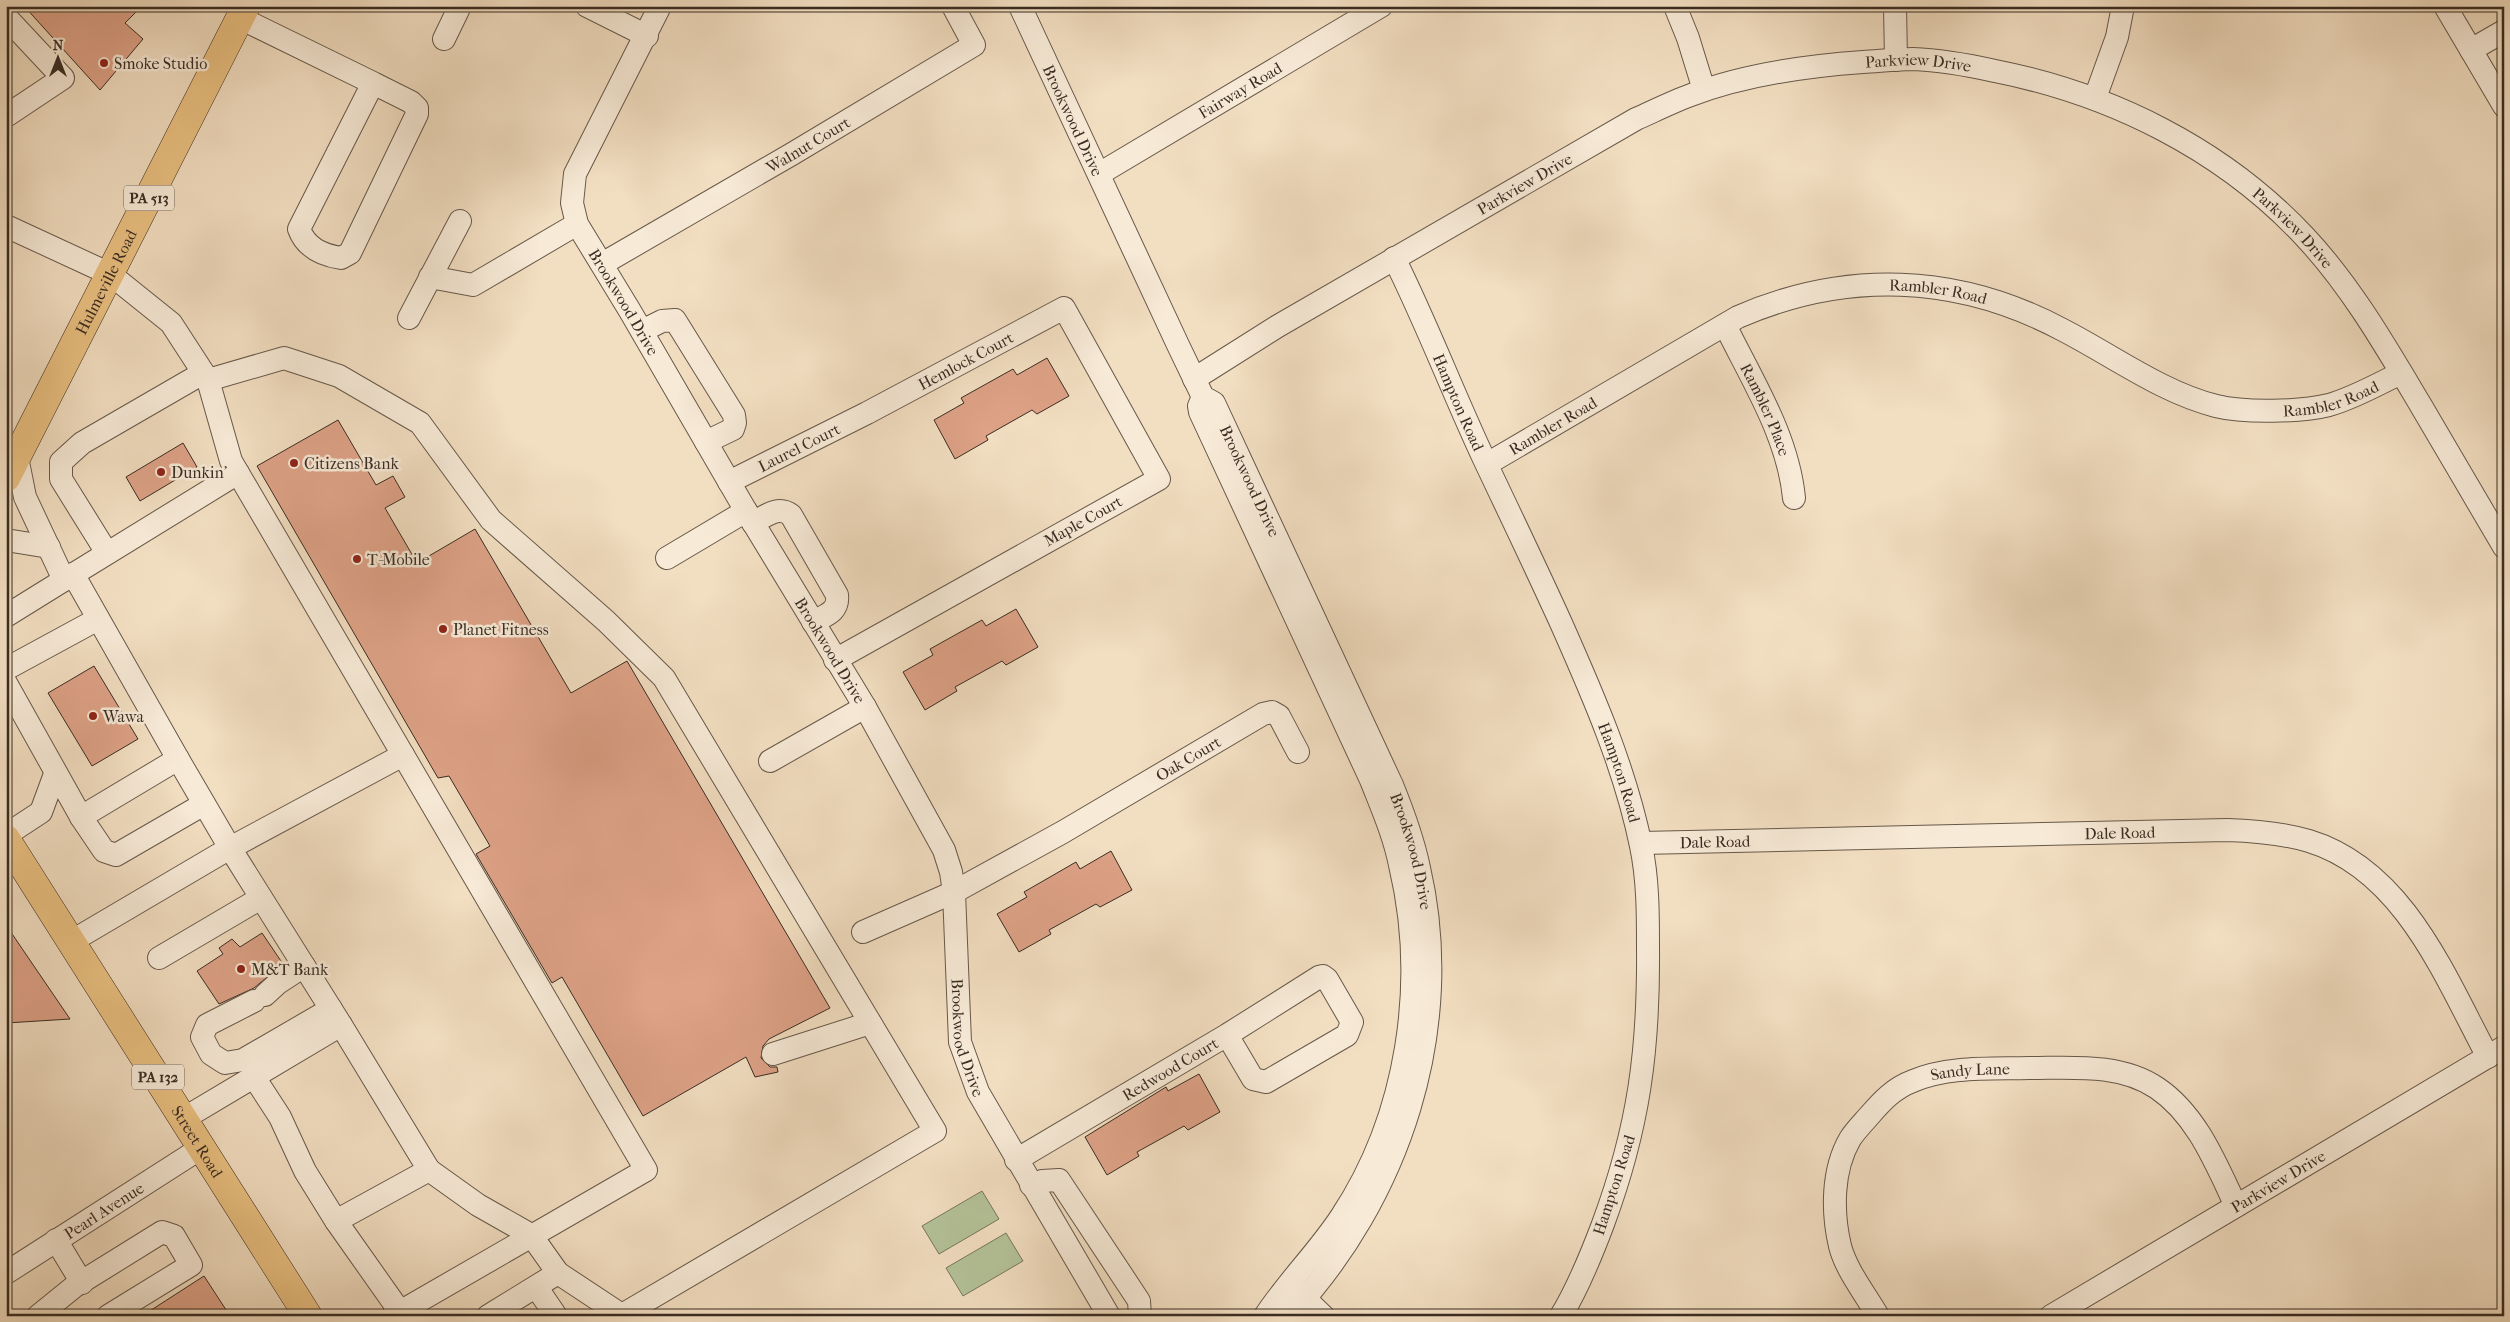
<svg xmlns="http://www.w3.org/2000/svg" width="2510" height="1322" font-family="'IM FELL French Canon',serif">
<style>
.green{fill:#b4c298;stroke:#76775e}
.building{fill:#dea287;stroke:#392c23}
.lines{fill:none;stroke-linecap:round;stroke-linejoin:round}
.minor-casing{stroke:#67584a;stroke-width:24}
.major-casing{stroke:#392c23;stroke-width:29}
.minor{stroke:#f7ead7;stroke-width:22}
.major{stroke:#e9bf80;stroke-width:28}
.poi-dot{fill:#8f2418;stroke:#f7ead7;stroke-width:2}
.labels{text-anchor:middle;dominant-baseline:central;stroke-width:5;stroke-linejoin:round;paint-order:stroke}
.shield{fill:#f7ead7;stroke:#726559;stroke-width:1}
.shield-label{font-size:15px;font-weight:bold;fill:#392c23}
.poi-label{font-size:16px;fill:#392c23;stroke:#f7ead7;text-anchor:start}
.street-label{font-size:16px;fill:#392c23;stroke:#f7ead7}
</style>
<rect width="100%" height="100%" fill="#f2dec1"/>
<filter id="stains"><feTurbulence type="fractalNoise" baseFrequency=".004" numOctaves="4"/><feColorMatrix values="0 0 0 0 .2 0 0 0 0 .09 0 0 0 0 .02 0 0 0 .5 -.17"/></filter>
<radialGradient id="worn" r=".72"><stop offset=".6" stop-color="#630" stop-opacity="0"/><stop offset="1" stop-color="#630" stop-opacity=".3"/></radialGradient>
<g class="green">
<polygon points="982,1191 999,1219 939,1254 922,1226"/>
<polygon points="1006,1233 1023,1261 963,1296 946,1268"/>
</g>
<g class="building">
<polygon points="24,6 142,6 125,23 143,39 100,90"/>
<polygon points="1047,358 1069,396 1037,414 1032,410 986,436 988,440 955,459 934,420 964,403 961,398 1013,369 1017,375"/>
<polygon points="338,420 376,485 393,476 405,497 385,508 417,563 475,529 571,693 627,661 830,1008 769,1039 763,1046 761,1058 770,1067 777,1067 778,1072 755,1077 746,1057 643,1116 562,977 552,983 476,854 490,846 449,776 438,778 257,466"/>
<polygon points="183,443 197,467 140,501 126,477"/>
<polygon points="1016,609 1038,647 1006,665 1002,661 955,687 957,691 925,710 903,672 933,655 930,649 982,620 986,626"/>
<polygon points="94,666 138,739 92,766 48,693"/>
<polygon points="1111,851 1132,890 1100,907 1096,904 1049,930 1051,934 1019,952 997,914 1027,897 1024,892 1076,862 1080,869"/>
<polygon points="6,925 70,1019 6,1023"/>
<polygon points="262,933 283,964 254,988 219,1004 197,971 223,954 219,948 232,939 240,947"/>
<polygon points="1199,1074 1220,1112 1188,1130 1184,1126 1137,1152 1139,1156 1107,1175 1085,1137 1166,1087 1168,1091"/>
<polygon points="204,1276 230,1316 142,1316"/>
</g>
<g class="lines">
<g class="minor-casing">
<g id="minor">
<polyline points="587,6 647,36"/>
<path id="s1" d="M660,6L575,174L572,203L577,224L630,311L746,511L865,707L944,850L951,872L954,892L960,1042L978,1092L1109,1316"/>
<path id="s2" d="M1020,6L1178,345L1203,397L1214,403L1392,785C1403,812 1413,839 1419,868C1456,1028 1400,1198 1289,1316"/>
<polyline points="1675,6 1688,38 1704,90"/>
<polyline points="1895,6 1896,60"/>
<polyline points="2445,6 2504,106"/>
<polyline points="6,17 63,78 6,116"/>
<path d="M240,18L373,83L299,229C306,248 322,255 341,258L350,253L417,114V108L411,102L373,83"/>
<polyline points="444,39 460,6"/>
<polyline points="2471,50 2504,31"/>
<polyline points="2095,98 2117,37 2123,6"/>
<path id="s3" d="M1099,174L1381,6"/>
<polyline points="6,226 110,274 171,323 208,380 284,358 339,376 420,423 491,520 606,621 664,678 935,1131 622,1315"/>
<path id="s4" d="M1394,258C1427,324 1453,393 1484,459C1510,514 1536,568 1561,623C1593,695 1625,768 1641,846C1648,879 1648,914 1648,947C1649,1050 1639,1127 1603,1224C1591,1256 1579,1286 1561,1316"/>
<path id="s5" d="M602,264L792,154L974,45L953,6"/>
<polyline points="430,277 473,285 577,224"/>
<polyline points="409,318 460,221"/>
<path id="s6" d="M1725,325C1752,380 1788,436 1794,498"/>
<polyline points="642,331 662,321 675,320 734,415 735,423 733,429 706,442"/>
<path id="s7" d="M1194,379L1278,326L1636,119C1654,111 1672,102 1691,95C1746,74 1806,66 1863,62C1880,61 1897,59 1913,59C1941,60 1968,65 1995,71C2111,94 2223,149 2305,237C2351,286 2386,347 2420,404C2448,452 2476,499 2504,547"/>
<polyline points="208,380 231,461 646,1170 393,1316"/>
<path d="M1203,397L1199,406L1200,412L1371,780C1382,808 1394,835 1400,865C1428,983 1408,1116 1341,1217C1318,1252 1288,1281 1265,1316"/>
<polyline points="9,453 17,457 25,497 64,580 238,473"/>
<path id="s8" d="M1487,464L1738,317C1846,270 1957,274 2061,329C2112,355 2161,392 2216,406C2244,413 2301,412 2329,405C2354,398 2378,384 2401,373"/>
<path id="s9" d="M729,482L867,413L1064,308L1159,479L835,660"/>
<path d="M753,523C766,516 778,505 791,515L837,595C839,612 826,615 813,622"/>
<polyline points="6,540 49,547"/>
<polyline points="107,553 61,479 61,462 82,443 203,373"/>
<polyline points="667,558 746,511"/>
<polyline points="73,574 178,759"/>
<polyline points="6,616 64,580"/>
<polyline points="6,669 98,619"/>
<polyline points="6,683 81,817 178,759 230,848 72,941"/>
<polyline points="770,761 865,707"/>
<polyline points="81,817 104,851 116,855 204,804"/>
<polyline points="6,835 41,812 55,774"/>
<path id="s10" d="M1641,843L2227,830C2255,831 2282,833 2309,841C2404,870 2445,977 2488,1057"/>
<path id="s11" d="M863,932L954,892L1063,832L1263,714L1272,712L1279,716L1298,752"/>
<polyline points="159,958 261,898"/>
<polyline points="265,995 278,983 304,966"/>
<polyline points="254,1001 207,1025 202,1037 211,1054 225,1063 243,1060 331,1009"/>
<polyline points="341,1025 429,1170 336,1221 403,1316"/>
<polyline points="773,1054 870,1023"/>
<polyline points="254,1077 280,1117 305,1171 336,1221"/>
<polyline points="183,1119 341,1025 230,848 403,755"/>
<path id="s12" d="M1016,1160L1227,1035L1319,977L1323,976L1327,979L1352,1022L1347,1035L1266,1082L1253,1079L1227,1035"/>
<polyline points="429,1170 478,1205 531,1235 558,1273 623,1316"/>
<polyline points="1031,1185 1042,1181 1059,1180 1139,1301 1140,1316"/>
<polyline points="56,1240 82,1283"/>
<path id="s13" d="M6,1273L201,1148"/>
<polyline points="537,1288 556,1316"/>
<polyline points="1295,1289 1323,1316"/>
<polyline points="38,1316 75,1286 162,1232 174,1236 191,1265 108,1316"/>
<polyline points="488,1316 558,1273"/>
<path id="s14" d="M1878,1316C1866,1295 1846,1270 1840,1246C1832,1212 1832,1170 1850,1139C1855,1131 1863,1123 1869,1116C1882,1101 1894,1088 1913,1081C1948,1066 1991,1069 2029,1068C2072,1068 2120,1063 2157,1088C2197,1115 2216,1164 2236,1206"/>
<path id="s15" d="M2051,1316L2504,1047"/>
</g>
</g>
<g class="major-casing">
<g id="major">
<path id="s16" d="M6,478L246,6"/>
<path id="s17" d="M6,839L308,1316"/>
</g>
</g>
<use href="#minor" class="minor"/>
<use href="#major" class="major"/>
</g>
<g class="poi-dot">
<circle cx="104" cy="63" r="5"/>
<circle cx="294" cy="463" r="5"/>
<circle cx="161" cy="472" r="5"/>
<circle cx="357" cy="559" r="5"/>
<circle cx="443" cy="629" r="5"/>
<circle cx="93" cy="716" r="5"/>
<circle cx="241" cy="969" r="5"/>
</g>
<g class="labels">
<g class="shield">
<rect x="124" y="185.5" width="50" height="25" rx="4"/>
<rect x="132" y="1064.5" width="52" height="25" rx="4"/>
</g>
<g class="shield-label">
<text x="149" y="198">PA 513</text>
<text x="158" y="1077">PA 132</text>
</g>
<g class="poi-label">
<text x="114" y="63">Smoke Studio</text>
<text x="304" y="463">Citizens Bank</text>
<text x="171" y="472">Dunkin'</text>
<text x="367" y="559">T-Mobile</text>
<text x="453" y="629">Planet Fitness</text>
<text x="103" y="716">Wawa</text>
<text x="251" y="969">M&amp;T Bank</text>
</g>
<g class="street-label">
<text stroke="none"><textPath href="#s7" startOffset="804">Parkview Drive</textPath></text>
<text stroke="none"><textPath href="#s3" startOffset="164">Fairway Road</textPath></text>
<text stroke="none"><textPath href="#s2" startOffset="126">Brookwood Drive</textPath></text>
<text stroke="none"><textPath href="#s5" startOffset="238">Walnut Court</textPath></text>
<text stroke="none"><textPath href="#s7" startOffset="384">Parkview Drive</textPath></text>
<text stroke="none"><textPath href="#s7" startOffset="1224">Parkview Drive</textPath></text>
<text stroke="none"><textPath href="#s16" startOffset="220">Hulmeville Road</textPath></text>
<text stroke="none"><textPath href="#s8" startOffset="496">Rambler Road</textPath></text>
<text stroke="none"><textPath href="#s1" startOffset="330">Brookwood Drive</textPath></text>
<text stroke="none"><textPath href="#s9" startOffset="266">Hemlock Court</textPath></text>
<text stroke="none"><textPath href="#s8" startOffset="916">Rambler Road</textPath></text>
<text stroke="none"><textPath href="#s4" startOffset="158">Hampton Road</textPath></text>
<text stroke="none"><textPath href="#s6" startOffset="94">Rambler Place</textPath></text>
<text stroke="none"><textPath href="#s8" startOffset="76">Rambler Road</textPath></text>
<text stroke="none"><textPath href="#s9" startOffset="78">Laurel Court</textPath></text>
<text stroke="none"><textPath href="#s2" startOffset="530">Brookwood Drive</textPath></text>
<text transform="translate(1083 521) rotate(-29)">Maple Court</text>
<text stroke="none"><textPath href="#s1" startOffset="735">Brookwood Drive</textPath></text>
<text stroke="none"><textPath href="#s11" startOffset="369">Oak Court</textPath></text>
<text stroke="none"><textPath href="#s4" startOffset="562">Hampton Road</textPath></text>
<text stroke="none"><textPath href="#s10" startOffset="479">Dale Road</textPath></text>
<text stroke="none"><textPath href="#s10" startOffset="74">Dale Road</textPath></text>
<text stroke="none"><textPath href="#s2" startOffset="935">Brookwood Drive</textPath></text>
<text stroke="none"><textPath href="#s1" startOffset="1155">Brookwood Drive</textPath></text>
<text stroke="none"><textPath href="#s12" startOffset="179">Redwood Court</textPath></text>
<text stroke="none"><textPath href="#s14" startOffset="335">Sandy Lane</textPath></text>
<text stroke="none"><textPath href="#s17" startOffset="358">Street Road</textPath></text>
<text stroke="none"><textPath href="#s15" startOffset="264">Parkview Drive</textPath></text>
<text transform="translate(1614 1185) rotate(-72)">Hampton Road</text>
<text stroke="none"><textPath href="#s13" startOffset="116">Pearl Avenue</textPath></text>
</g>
</g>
<rect width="2510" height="1322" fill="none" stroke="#f2dec1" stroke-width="25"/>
<rect x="8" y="8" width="2495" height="1307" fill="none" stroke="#392c23" stroke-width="2.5"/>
<rect x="12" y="12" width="2485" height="1297" fill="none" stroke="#392c23"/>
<g transform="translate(58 58)" stroke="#f7ead7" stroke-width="4" paint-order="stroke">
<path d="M0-4L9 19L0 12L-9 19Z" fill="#392c23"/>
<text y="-8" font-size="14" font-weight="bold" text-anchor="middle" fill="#392c23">N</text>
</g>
<rect width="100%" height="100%" filter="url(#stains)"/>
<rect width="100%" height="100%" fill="url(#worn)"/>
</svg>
